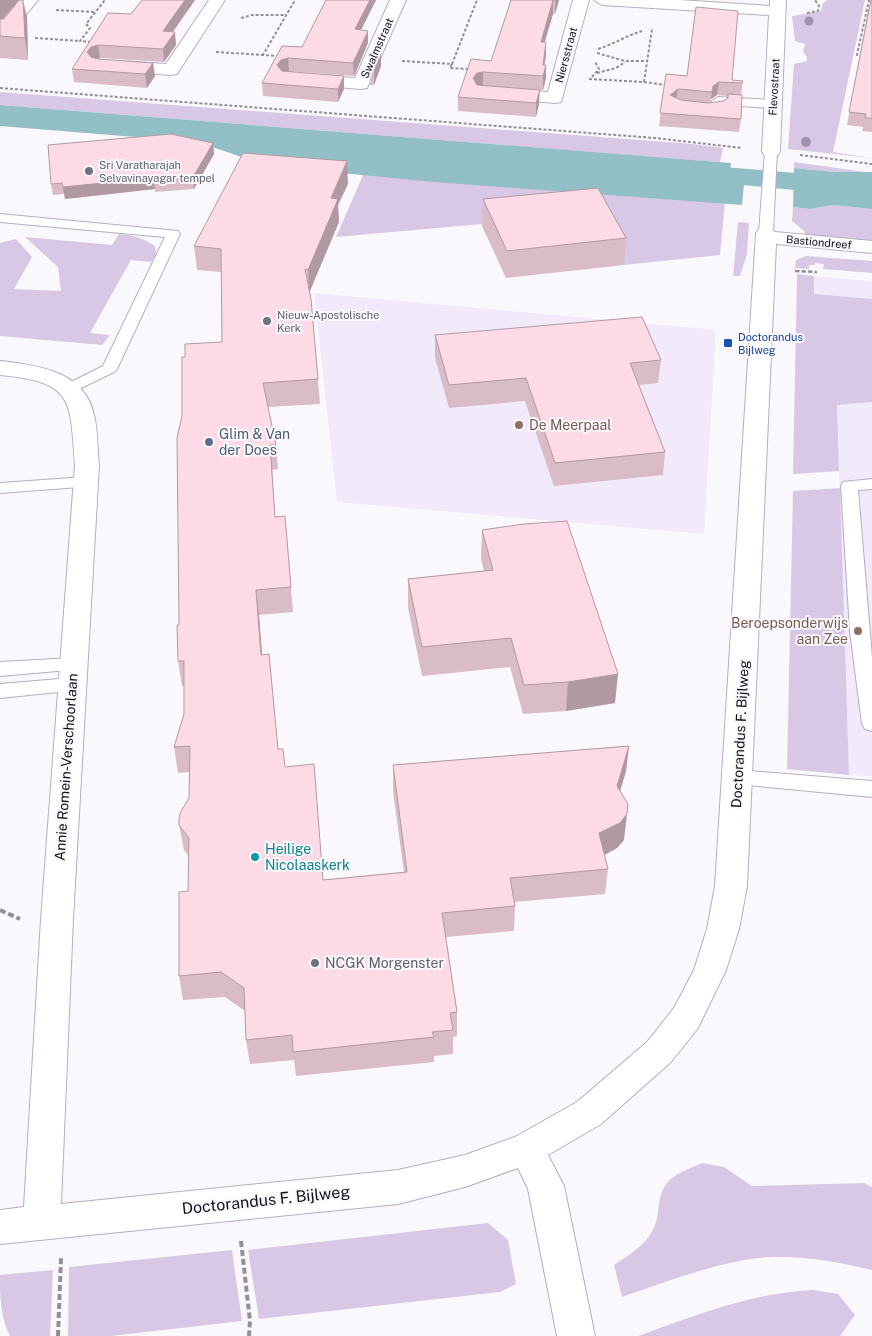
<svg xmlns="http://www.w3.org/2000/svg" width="872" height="1336" font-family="'Public Sans',sans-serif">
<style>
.built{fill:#f2e9fb}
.green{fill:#d8c8e6}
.water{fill:#92bfc6}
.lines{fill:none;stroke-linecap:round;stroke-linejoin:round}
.canal{fill:#92bfc6;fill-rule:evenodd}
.lane-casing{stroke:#b7acc2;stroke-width:2}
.street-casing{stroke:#b7acc2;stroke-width:2}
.path-far2{stroke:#938f95;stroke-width:2;stroke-dasharray:3 2;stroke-linecap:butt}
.path-far1{stroke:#938f95;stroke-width:2.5;stroke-dasharray:4.5 2;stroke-linecap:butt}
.path{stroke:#938f95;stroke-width:4;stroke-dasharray:6 3;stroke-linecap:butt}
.lane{fill:#fff;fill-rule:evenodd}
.street{fill:#fff;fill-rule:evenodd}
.tree{fill:#a192ad}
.wall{fill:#d9bcc7;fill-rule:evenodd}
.shaded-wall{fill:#b099a2}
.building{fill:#fcdbe7;stroke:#b099a2}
.worship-dot{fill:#6b7280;stroke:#fbf8fd;stroke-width:2}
.transit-dot{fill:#1a4fb4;stroke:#fbf8fd;stroke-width:2}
.education-dot{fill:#8d6e63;stroke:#fbf8fd;stroke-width:2}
.service-dot{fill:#5c6f8a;stroke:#fbf8fd;stroke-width:2}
.culture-dot{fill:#0f9aa8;stroke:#fbf8fd;stroke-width:2}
.labels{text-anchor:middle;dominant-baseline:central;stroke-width:4;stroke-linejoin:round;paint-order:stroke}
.far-street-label{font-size:11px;fill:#130f17;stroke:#fbf8fd}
.far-worship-label{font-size:11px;fill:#5b616d;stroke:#fbf8fd;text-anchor:start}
.far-transit-label{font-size:11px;fill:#164399;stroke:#fbf8fd;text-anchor:start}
.education-label{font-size:14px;fill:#785e54;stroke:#fbf8fd;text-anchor:start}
.service-label{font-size:14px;fill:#4e5e75;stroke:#fbf8fd;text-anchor:start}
.street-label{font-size:14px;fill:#130f17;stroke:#fbf8fd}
.culture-label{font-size:14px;fill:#0d838f;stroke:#fbf8fd;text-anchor:start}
.worship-label{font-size:14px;fill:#5b616d;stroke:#fbf8fd;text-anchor:start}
.near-street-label{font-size:16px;fill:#130f17;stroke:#fbf8fd}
</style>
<rect width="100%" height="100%" fill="#fbf8fd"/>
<g class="built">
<polygon points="814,276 872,281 872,776 849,775 837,405 813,294"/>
<polygon points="314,293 716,330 704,534 337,502"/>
</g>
<g class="green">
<polygon points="827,0 865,0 833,152 872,158 788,149 794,64 807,61 807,57 803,52 805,44 795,41 792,16 821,11 823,3"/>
<polygon points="0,92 693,144 723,148 720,162 704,161 0,105"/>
<polygon points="794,162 865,172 834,172 794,168"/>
<polygon points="363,175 725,203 720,255 624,265 596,214 336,237"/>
<polygon points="833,205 872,209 872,241 804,235 805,232 792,221 793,207 810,209"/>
<polygon points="738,222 749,223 747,254 740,276 733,276"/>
<path d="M119,234C133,235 143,238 155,246L156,254L151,262L131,260L90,333L110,335L102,345L0,336V243L16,239L32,257L14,289L61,291L58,267L25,237L112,245Z"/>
<polygon points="806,256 872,261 872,273 823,269 824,264 815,263 815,265 809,265 809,269 795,268 796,260"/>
<polygon points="797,274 814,276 814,294 872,299 872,402 837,405 839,471 793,474"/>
<polygon points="840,488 849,775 787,769 793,491"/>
<path d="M702,1163L724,1167L752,1186L864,1183L872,1187V1270C840,1262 806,1256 773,1257C726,1258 667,1282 622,1297L614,1265C630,1254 648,1244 655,1225C660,1212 657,1196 666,1184C673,1174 691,1168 702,1163Z"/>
<polygon points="488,1223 508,1240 516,1284 500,1292 259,1319 248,1250"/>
<polygon points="232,1250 242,1321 111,1336 68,1336 69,1267"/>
<path d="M53,1270L50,1336H10C0,1317 0,1295 0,1275Z"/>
<path d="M813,1290L838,1294L855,1315L840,1336H638C696,1315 750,1293 813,1290Z"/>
</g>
<g class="water">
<polygon points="0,105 731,163 730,173 745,174 742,205 434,182 269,166 209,146 185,141 0,126"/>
<polygon points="794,168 834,172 872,172 872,209 833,205 810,209 793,207"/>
</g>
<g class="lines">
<polygon class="canal" points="686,164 872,179 872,197 676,179 671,173 676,167"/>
<g class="lane-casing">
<g id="lane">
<path d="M718,97L773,100L779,104L773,108L724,105V111C718,117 701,116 695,110L701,106L712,107V101Z"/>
<polygon points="771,147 777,151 773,233 766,237 759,233 765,151"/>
<polygon points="0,214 178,231 180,234 117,369 114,372 75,391 70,393 62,388 65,385 103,366 165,237 0,222"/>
<polygon points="87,477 93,478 95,482 93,486 0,493 0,483"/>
<polygon points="872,479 872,489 858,490 872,657 872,731 865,729 862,724 850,631 841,486 843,482"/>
<polygon points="73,658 80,659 82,664 80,669 0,676 0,662"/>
<polygon points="71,678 78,680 80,685 78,690 0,698 0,684"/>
<polygon points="737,770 872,781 872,797 737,784 730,782 727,777 730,772"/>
</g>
</g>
<g class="street-casing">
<g id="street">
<polygon points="21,0 38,0 6,39 0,40 0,25"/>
<polygon points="209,0 225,0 177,74 171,75 117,71 111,70 108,66 111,62 117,61 166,64"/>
<polygon points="390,0 406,0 367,88 361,89 301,84 298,80 301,76 307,75 355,78"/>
<polygon points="573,0 589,0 561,102 555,103 497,98 494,94 497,90 503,89 548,92"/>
<polygon points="594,0 679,0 770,6 770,0 786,0 780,151 778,155 764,155 762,151 769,15 602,5"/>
<path d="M766,227L775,232L872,241V253L776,244L747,886L739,929L726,970L698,1028L671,1062L601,1124L548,1155L564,1186L595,1336H557L528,1189L518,1168L465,1187L398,1204L0,1244V1210L24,1207L41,919L75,465C70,399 74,382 0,375V361C37,365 85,371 94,415C98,431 97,448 99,465L73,919L61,1204L398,1170L465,1155L515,1137L577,1102L647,1042L674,1008L694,970L707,929L715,886L756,233L759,229Z"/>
</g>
</g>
<g class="path-far2">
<polyline points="56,10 95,12"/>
<polyline points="807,13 818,11 819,6 815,0"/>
<polyline points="241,18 252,15 287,15"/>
<polyline points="35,38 80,41"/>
<polyline points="91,42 80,41 90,28 86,24 105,0"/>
<path d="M598,49C614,44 626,36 642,31"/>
<polyline points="216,52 263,55"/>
<polyline points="597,53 625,61 647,61"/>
<polyline points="863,55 857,55 869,0"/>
<polyline points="279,56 263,55 295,0"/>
<polyline points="402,61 452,64 477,0"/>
<polyline points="452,64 450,68 471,69"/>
<polyline points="597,73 616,68 625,62"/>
<polyline points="592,77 599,69 595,62"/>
<polyline points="589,79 644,82 652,29"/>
<polyline points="644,82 665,85"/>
<polyline points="0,88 655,138 742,148"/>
<polyline points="800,155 872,164"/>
</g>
<polyline class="path-far1" points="795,271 817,272"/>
<g class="path">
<polyline points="0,910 20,919"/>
<polyline points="241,1241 250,1321 249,1336"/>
<polyline points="58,1336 61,1258"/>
</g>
<use href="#lane" class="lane"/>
<use href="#street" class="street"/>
</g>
<g class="tree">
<circle cx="809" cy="21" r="4.5"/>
<circle cx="806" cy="142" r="5"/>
</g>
<g class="wall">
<polygon points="0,0 19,0 3,19 27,17 28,60 0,58"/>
<polygon points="142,0 195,0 173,32 176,45 164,62 100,58 97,59 153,63 155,76 147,88 74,82 72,69 131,14"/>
<polygon points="326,0 376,0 361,30 368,43 354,76 289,71 344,89 338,102 263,96 262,83 282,46 302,47"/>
<polygon points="511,0 559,0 555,14 553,14 544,42 546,56 544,65 546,78 543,90 523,89 539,104 536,117 458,111 458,97 491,61"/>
<polygon points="872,0 872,132 862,131 863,127 847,125 868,10"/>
<polygon points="381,66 374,85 370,85 370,70"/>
<path d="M666,74L743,81L741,95V119L739,132L659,126ZM717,95L727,96V98L723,101L710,103L711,99Z"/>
<polygon points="213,143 214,154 194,189 155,192 155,189 65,199 64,194 53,195 51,184"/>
<polygon points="348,184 338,205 339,222 309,293 318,379 320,404 268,407 276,445 278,469 272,470 275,517 285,516 293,612 259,615 262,655 278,749 285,767 323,880 404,872 393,791 393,765 629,746 626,771 620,791 624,840 617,848 604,855 608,869 605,894 514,902 515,906 514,931 446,937 457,1012 457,1036 453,1037 453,1054 434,1056 434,1062 296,1076 294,1060 250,1064 246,1040 245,1011 225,997 183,1000 179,976 188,891 189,857 184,850 179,825 189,798 189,772 178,773 174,747 184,714 184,686 182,686 178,661 179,625 182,416 185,357 222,342 221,272 197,270 194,246"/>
<polygon points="483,199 626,238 624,265 506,278 482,226"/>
<polygon points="435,335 661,360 658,383 639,385 665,452 663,475 554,486 525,401 449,408 435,358"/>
<polygon points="482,530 615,703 566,711 523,714 510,667 422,676 408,608 408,579 484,571 481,559"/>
</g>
<g class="shaded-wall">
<polygon points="0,0 19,0 0,22"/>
<polygon points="23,0 27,17 28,60 25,38"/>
<polygon points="185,0 195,0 164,44 163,31"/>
<polygon points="370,0 376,0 355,42 355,29"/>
<polygon points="553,0 553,14 541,55 541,42"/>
<polygon points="556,0 559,0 555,14 555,1"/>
<polygon points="368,31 368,43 354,76 353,63"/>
<polygon points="175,32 176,45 164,62 163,49"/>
<polygon points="546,42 546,56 542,78 543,65"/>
<polygon points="98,45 100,58 92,60 87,52 91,47"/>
<polygon points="381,52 381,66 374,85 374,71"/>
<polygon points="288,58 289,71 282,73 277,65 281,60"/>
<polygon points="153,63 155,76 147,88 145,74"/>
<polygon points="546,65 546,78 543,90 543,76"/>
<polygon points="483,72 483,86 477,87 473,78 477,73"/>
<polygon points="344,76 344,89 338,102 338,89"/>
<polygon points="719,82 717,95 711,99 710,105 713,86"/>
<polygon points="678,89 676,102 670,95"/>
<polygon points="540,90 539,104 536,117 536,103"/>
<polygon points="213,143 214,154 194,189 193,177"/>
<polygon points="347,161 348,184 338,205 339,222 309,293 308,270 331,198"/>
<polygon points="153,178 155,189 65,199 63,187"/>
<polygon points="256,590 259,615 264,680 261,655"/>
<polygon points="618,674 615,703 566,711 568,682"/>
<polygon points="629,746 626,771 614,811 617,786"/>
<polygon points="627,814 624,840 617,848 597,859 599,833"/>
</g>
<g class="building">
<polygon points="19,0 23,0 25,38 0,36 0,19 4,19"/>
<polygon points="142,0 185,0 163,31 175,32 163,49 98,45 91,47 87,52 91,57 98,59 153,63 145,74 72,69 108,13 131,14"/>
<polygon points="326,0 370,0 355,29 368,31 353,63 288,58 281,60 277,65 282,71 344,76 338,89 262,83 282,46 302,47"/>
<polygon points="511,0 556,0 553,0 541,42 546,42 543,65 546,65 543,76 483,72 477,73 473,78 477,85 540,90 536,103 458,97 471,59 491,61"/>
<polygon points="871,0 872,0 872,118 865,118 866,114 849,112"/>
<polygon points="696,7 738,11 732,80 743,81 742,83 719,82 713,86 712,92 678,89 670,95 681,100 708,103 723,101 728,98 728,94 742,95 741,119 660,113 666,74 687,76"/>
<polygon points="380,49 381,52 374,71 370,70"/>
<polygon points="171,134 213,143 193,177 154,181 153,178 63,187 62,183 51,184 48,145"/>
<polygon points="243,153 347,161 331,198 338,199 308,270 305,269 311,299 318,379 263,383 276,445 270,445 275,517 285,516 291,587 256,590 261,655 269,654 278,749 283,749 285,767 314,764 323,880 407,872 393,765 629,746 617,786 628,804 627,814 620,823 599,833 608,869 510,878 515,906 442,913 457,1012 450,1013 453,1030 432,1032 434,1037 293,1052 292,1035 246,1040 244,988 221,972 179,976 179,892 188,891 189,838 179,825 179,819 180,813 189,798 190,746 174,747 184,714 184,661 178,661 177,625 179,625 177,438 182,416 182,357 185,357 185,344 222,342 221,249 194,246"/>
<polygon points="598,188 626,238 507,251 483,199"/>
<polygon points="642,317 661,360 630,363 665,452 555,463 526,378 449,385 435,335"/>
<polygon points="567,521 618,674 568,682 524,685 511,638 422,647 408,579 493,570 482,530 524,524"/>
</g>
<g class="worship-dot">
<circle cx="89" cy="171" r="5"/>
<circle cx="267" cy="321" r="5"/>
<circle cx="315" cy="963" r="5"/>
</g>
<rect class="transit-dot" x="723" y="338" width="10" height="10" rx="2.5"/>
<g class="education-dot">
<circle cx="519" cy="425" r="5"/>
<circle cx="858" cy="631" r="5"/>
</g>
<circle class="service-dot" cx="209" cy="442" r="5"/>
<circle class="culture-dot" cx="255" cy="857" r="5"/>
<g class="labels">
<g class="far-street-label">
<text transform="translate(377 48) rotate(-66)">Swalmstraat</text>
<text transform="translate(566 55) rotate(-75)">Niersstraat</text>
<text transform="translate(774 87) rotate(-87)">Flevostraat</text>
<text transform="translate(819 242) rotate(5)">Bastiondreef</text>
</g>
<g class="far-worship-label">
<text x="99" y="165">Sri Varatharajah<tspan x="99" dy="13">Selvavinayagar tempel</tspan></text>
<text x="277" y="315">Nieuw-Apostolische<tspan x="277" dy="13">Kerk</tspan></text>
</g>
<g class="far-transit-label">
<text x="738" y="337">Doctorandus<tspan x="738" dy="13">Bijlweg</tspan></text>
</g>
<g class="education-label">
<text x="529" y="425">De Meerpaal</text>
<text x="848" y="623" text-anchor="end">Beroepsonderwijs<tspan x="848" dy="16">aan Zee</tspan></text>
</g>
<g class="service-label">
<text x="219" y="434">Glim &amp; Van<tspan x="219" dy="16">der Does</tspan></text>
</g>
<g class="street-label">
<text transform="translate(740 734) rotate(-87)">Doctorandus F. Bijlweg</text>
<text transform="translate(66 767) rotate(-86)">Annie Romein-Verschoorlaan</text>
</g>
<g class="culture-label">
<text x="265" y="849">Heilige<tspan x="265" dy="16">Nicolaaskerk</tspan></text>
</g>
<g class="worship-label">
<text x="325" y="963">NCGK Morgenster</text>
</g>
<g class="near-street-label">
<text transform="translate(266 1200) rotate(-6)">Doctorandus F. Bijlweg</text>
</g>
</g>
</svg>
